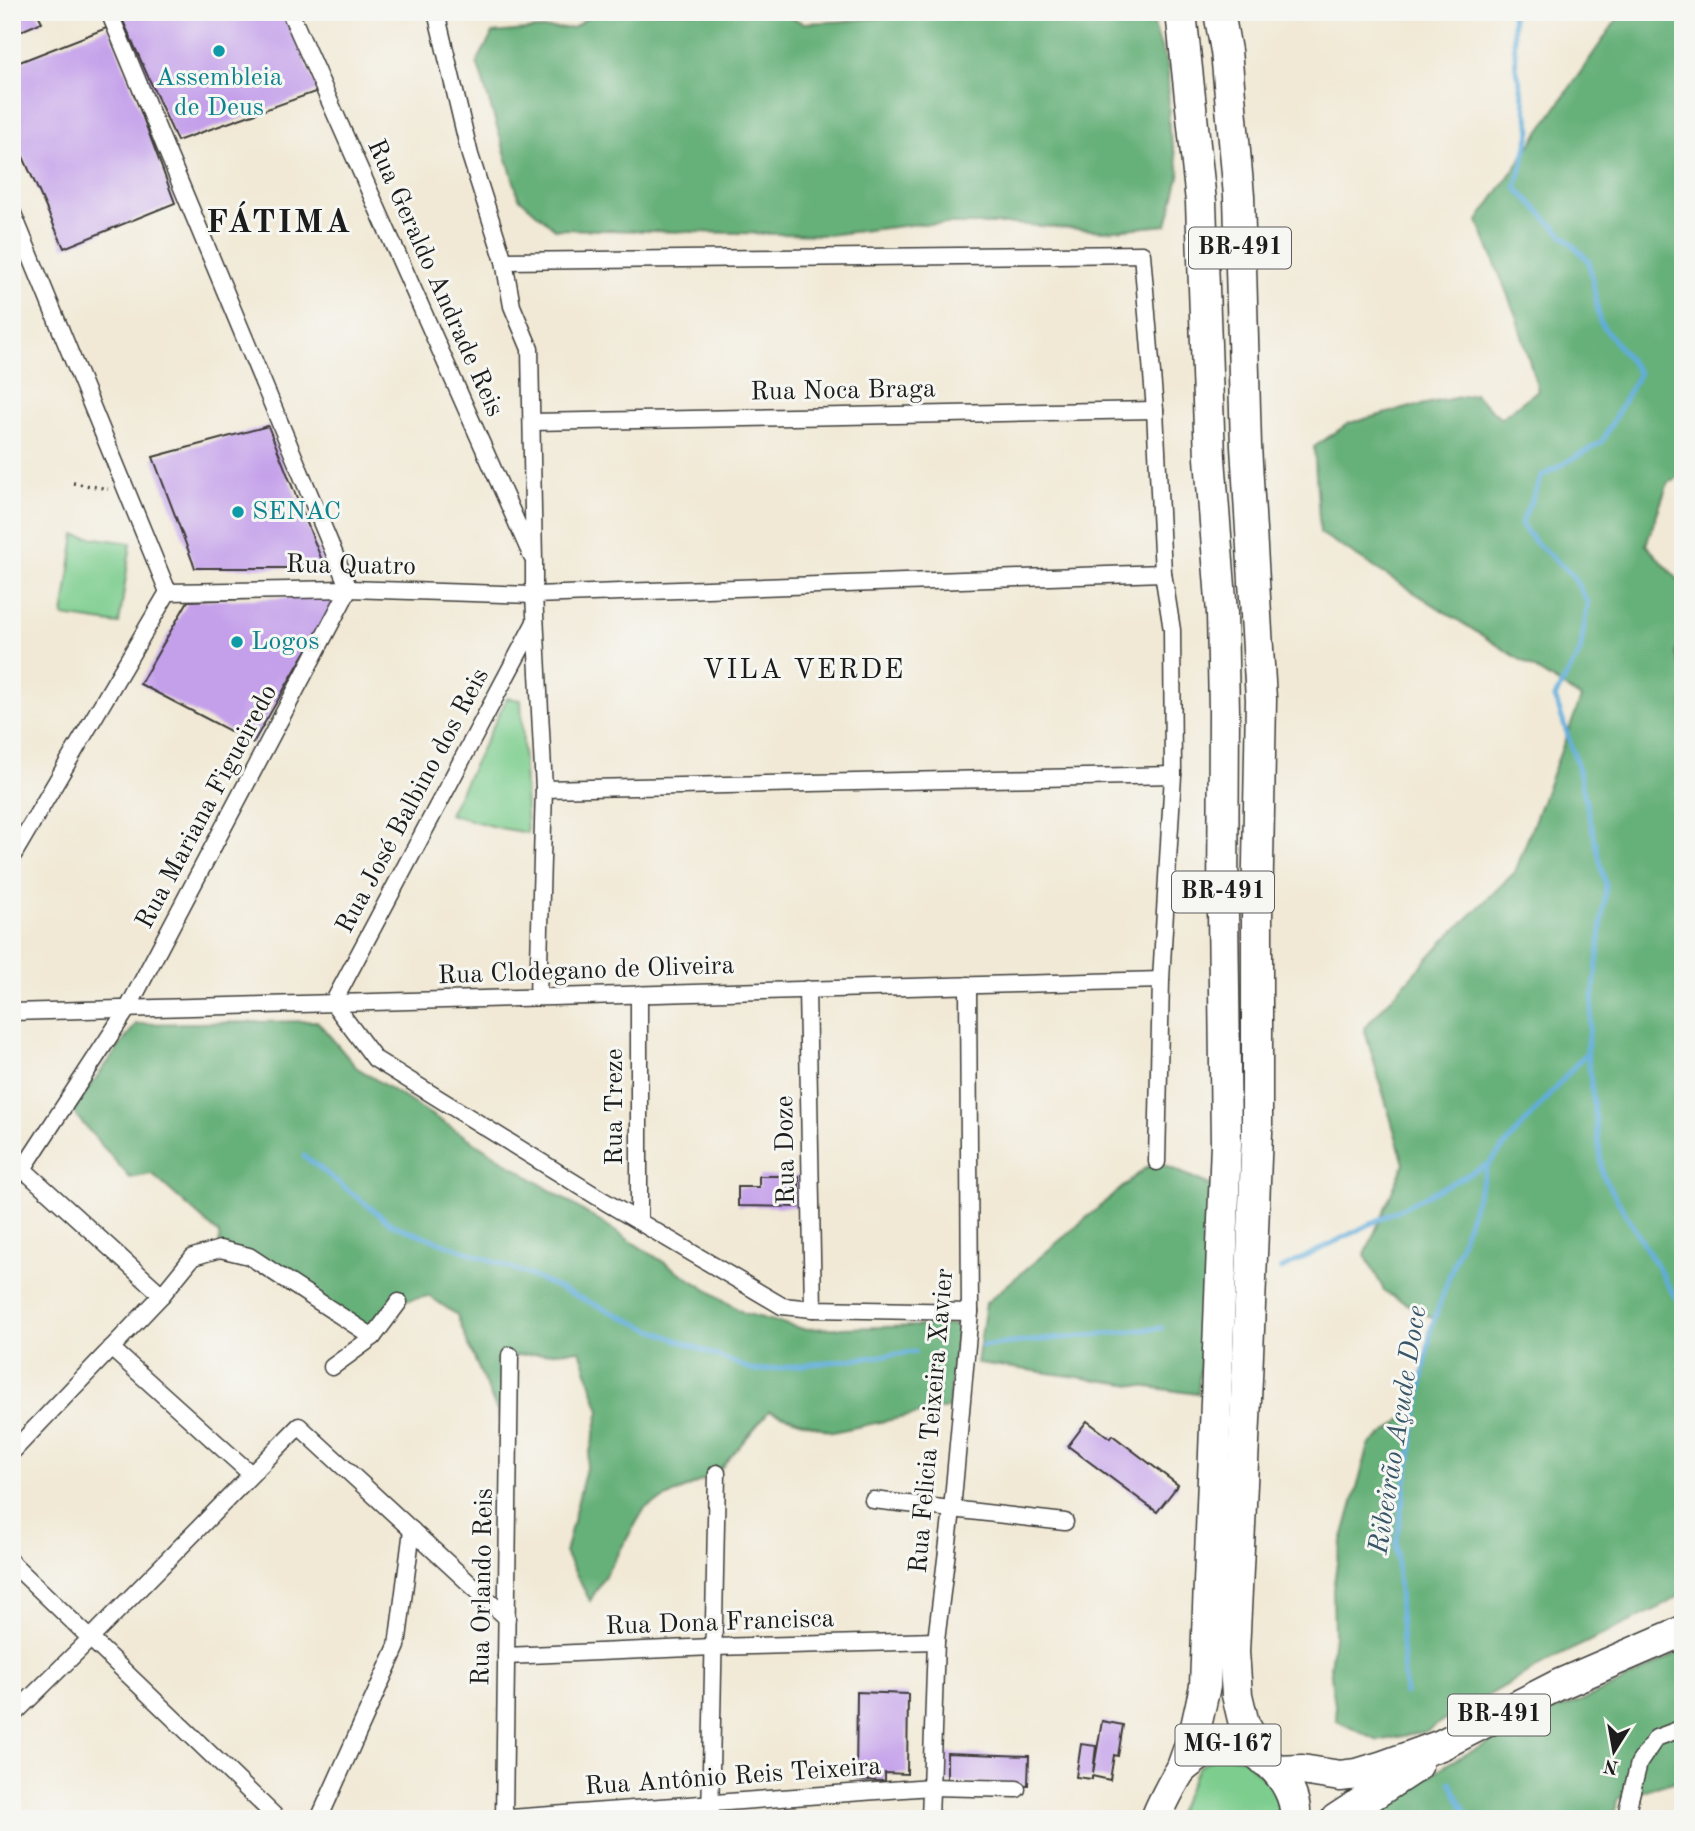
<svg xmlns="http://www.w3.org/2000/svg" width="1695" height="1831" font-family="'Old Standard TT',serif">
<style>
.green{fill:#7dcd8e;stroke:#4c7455;stroke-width:2}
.forest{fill:#66b079;stroke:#41664a;stroke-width:2}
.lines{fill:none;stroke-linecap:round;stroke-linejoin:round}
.stream{stroke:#61adda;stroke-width:5}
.building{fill:#c4a0ea}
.street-casing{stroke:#3c3b38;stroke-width:19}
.highway-casing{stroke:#3c3b38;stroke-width:33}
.path{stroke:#3c3b38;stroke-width:3.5;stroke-dasharray:2 5;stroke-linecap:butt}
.street{stroke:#fff;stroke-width:16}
.highway{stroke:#fff;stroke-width:30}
.culture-dot{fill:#0f9aa8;stroke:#f6f6f2;stroke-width:2.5}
.labels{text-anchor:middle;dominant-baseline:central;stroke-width:6;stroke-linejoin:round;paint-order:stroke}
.shield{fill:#f6f6f2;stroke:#5d5d5c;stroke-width:2}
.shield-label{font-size:24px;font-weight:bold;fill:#1c1c1c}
.culture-label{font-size:26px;fill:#0d838f;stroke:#f6f6f2;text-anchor:start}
.street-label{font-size:26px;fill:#1c1c1c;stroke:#f6f6f2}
.neighbourhood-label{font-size:28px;letter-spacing:2px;fill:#1c1c1c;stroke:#f6f6f2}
.water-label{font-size:28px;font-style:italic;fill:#385668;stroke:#f6f6f2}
.district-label{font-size:33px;font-weight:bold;letter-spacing:2px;fill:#1c1c1c;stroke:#f6f6f2}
</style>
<rect width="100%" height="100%" fill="#f6f6f2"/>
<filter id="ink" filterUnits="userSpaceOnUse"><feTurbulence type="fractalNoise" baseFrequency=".0143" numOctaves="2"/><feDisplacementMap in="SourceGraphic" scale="14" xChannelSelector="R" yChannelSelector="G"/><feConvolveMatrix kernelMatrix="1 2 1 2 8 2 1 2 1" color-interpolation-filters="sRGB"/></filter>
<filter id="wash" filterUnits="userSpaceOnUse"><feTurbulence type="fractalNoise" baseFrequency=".00686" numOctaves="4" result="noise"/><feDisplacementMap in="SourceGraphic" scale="28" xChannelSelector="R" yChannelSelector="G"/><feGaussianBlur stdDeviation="1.57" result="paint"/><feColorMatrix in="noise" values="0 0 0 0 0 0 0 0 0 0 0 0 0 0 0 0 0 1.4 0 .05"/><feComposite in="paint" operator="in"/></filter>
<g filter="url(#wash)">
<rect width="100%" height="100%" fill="#f1e9d5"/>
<g class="green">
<polygon points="75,535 131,543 119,624 63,616"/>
<polygon points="507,698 521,700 527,833 495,827 449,814"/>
<polygon points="1219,1755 1244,1758 1276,1791 1279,1819 1174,1819 1198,1767"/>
</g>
<g class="forest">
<polygon points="596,12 779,12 803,23 848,21 934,12 1152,12 1155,29 1168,68 1169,131 1180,172 1167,225 1105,231 1014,224 919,224 828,235 555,229 519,198 477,62 493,33 536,29 573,28"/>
<polygon points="1622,12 1683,12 1683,475 1668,483 1646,545 1683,585 1683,618 1676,654 1683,674 1683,1593 1665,1605 1552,1659 1424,1732 1378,1741 1337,1721 1330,1667 1334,1635 1333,1590 1338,1556 1369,1445 1418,1407 1434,1319 1385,1292 1365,1255 1404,1164 1364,1028 1442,943 1515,872 1581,698 1320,533 1314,447 1349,423 1411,407 1474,394 1501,418 1538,390 1516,316 1478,221"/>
<polygon points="317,1021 356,1067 744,1313 803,1329 958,1325 948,1408 833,1432 769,1411 717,1473 645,1508 590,1601 565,1553 600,1411 580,1350 511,1356 500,1418 468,1344 457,1315 429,1296 399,1302 373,1337 249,1256 220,1249 219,1234 152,1174 130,1178 72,1111 136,1024"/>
<polygon points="1157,1162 1214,1187 1198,1394 977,1363 986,1303 1144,1169"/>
<polygon points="1683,1650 1683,1779 1619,1798 1612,1819 1363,1819 1452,1761 1493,1741 1532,1719 1586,1699 1623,1682"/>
</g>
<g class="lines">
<g class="stream">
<polyline points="1587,1052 1603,1176 1683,1310"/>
<polyline points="304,1156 393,1225 525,1273 645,1327 755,1371 915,1352"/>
<polyline points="1281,1269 1487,1165"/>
<polyline points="982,1346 1162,1328"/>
<polyline points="1405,1693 1396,1544 1431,1329 1488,1165 1587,1052 1606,886 1576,760 1555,697 1580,652 1588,603 1572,575 1534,541 1521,524 1542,476 1602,442 1639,373 1600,322 1589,261 1516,188 1531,130 1516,67 1512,12"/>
<polyline points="1450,1782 1469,1819"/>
</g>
</g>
<g id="blocks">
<g class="building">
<polygon points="12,12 37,12 42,22 12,35"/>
<polygon points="119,12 284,12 318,91 177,141"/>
<polygon points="109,27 175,203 64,248 12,132 12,65"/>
<polygon points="268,426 325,568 195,568 153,457"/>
<polygon points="338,596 253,743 140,684 188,601"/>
<polygon points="759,1176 799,1176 799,1207 738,1206 738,1187 759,1187"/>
<polygon points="1087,1421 1110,1438 1112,1435 1178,1485 1157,1512 1068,1446"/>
<polygon points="857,1692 908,1694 907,1774 885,1773 885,1781 856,1780"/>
<polygon points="1102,1721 1123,1725 1118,1756 1114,1755 1110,1780 1092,1776 1092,1779 1076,1777 1081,1744 1096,1746 1093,1773"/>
<polygon points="947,1753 1029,1756 1028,1785 947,1782"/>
</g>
</g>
</g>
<g filter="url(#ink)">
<use href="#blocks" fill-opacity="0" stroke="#3c3b38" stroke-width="2"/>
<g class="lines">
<g class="street-casing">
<g id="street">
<polyline points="290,12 532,557"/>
<polyline points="436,12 470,155 504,261 512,306 530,349 534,563 534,595 544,789 538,997"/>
<polyline points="12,211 168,592 12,857"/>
<polyline points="504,261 1142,254 1155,410 1163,573 1172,630 1173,775 1161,980 1157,1162"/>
<polyline points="532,422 1155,410"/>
<polyline points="168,592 349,589 534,595 1163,573"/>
<polyline points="535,622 333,1003 375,1059 604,1201 782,1306 813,1309 970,1312"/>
<polyline points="544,789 1173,775"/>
<polyline points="807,989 813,1309"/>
<polyline points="12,1012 1161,980"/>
<polyline points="23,1169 162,1295"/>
<polyline points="12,1180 23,1169 128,1008 349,589 109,12"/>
<polyline points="639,1221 639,994"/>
<polyline points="111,1348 251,1474"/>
<polyline points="332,1367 373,1337 399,1302"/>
<polyline points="12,1452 162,1295 193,1257 220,1249 249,1256 373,1337"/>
<polyline points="873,1500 1065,1522"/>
<polyline points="12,1563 278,1819"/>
<polyline points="506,1656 713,1647 936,1641"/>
<polyline points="12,1716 90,1639 299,1426 507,1618"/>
<polyline points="319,1819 397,1646 412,1530"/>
<polyline points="496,1819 931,1787 1017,1789"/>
<polyline points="504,1819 510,1355"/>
<polyline points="710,1819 717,1473"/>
<polyline points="930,1819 936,1641 952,1510 970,1312 968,985"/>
<polyline points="1625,1819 1639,1763 1656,1738 1683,1728"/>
</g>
</g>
<g class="highway-casing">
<g id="highway">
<polyline points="1181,12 1201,202 1210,458 1222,613 1224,711 1223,911 1226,1143 1205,1686 1195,1731 1181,1770"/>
<polyline points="1219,12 1226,51 1239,196 1246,446 1261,699 1257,918 1257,1133 1247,1378 1234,1652 1237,1695 1244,1724 1265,1761"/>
<polyline points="1277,1771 1302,1770 1340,1776 1357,1774 1383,1766 1441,1745 1558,1685 1683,1631"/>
<path d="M1156,1819C1159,1809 1175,1778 1181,1770C1187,1764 1205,1751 1212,1748C1250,1733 1299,1781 1295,1819"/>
<polyline points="1336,1819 1417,1766"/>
</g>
</g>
<polyline class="path" points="73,483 108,489"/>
<use href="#street" class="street"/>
<use href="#highway" class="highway"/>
</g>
</g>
<g class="culture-dot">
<circle cx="219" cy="51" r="7"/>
<circle cx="238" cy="512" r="7"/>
<circle cx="237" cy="642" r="7"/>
</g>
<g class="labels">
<g class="shield">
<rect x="1189" y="227.5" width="102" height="41" rx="5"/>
<rect x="1172" y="871.5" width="102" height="41" rx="5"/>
<rect x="1448" y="1694.5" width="102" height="41" rx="5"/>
<rect x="1175.5" y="1724.5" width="105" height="41" rx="5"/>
</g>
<g class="shield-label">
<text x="1240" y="248">BR-491</text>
<text x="1223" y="892">BR-491</text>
<text x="1499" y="1715">BR-491</text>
<text x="1228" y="1745">MG-167</text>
</g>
<g class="culture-label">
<text x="219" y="78" text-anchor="middle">Assembleia<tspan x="219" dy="30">de Deus</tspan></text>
<text x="252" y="512">SENAC</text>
<text x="251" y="642">Logos</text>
</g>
<g class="street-label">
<text transform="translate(435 278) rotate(66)">Rua Geraldo Andrade Reis</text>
<text transform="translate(843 391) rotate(-1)">Rua Noca Braga</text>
<text transform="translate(351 566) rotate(1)">Rua Quatro</text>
<text transform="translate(413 801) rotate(-62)">Rua José Balbino dos Reis</text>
<text transform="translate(207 807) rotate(-62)">Rua Mariana Figueiredo</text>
<text transform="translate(586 971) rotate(-2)">Rua Clodegano de Oliveira</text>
<text transform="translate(615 1107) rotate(-90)">Rua Treze</text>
<text transform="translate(786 1150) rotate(-91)">Rua Doze</text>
<text transform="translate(932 1421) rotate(-85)">Rua Felicia Teixeira Xavier</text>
<text transform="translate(483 1587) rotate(-89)">Rua Orlando Reis</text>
<text transform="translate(720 1623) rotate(-2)">Rua Dona Francisca</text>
<text transform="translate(733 1777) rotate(-4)">Rua Antônio Reis Teixeira</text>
</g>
<g class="neighbourhood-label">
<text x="804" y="671">VILA VERDE</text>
</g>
<g class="water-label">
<text transform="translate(1399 1430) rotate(-81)">Ribeirão Açude Doce</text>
</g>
<g class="district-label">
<text x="279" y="223">FÁTIMA</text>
</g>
</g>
<rect width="1695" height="1831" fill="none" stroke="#f6f6f2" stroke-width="42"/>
<g transform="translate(1614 1751) rotate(191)" stroke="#f6f6f2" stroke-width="5" paint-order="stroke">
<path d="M0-5L12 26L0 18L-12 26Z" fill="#1c1c1c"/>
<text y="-10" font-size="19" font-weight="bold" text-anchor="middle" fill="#1c1c1c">N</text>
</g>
</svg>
